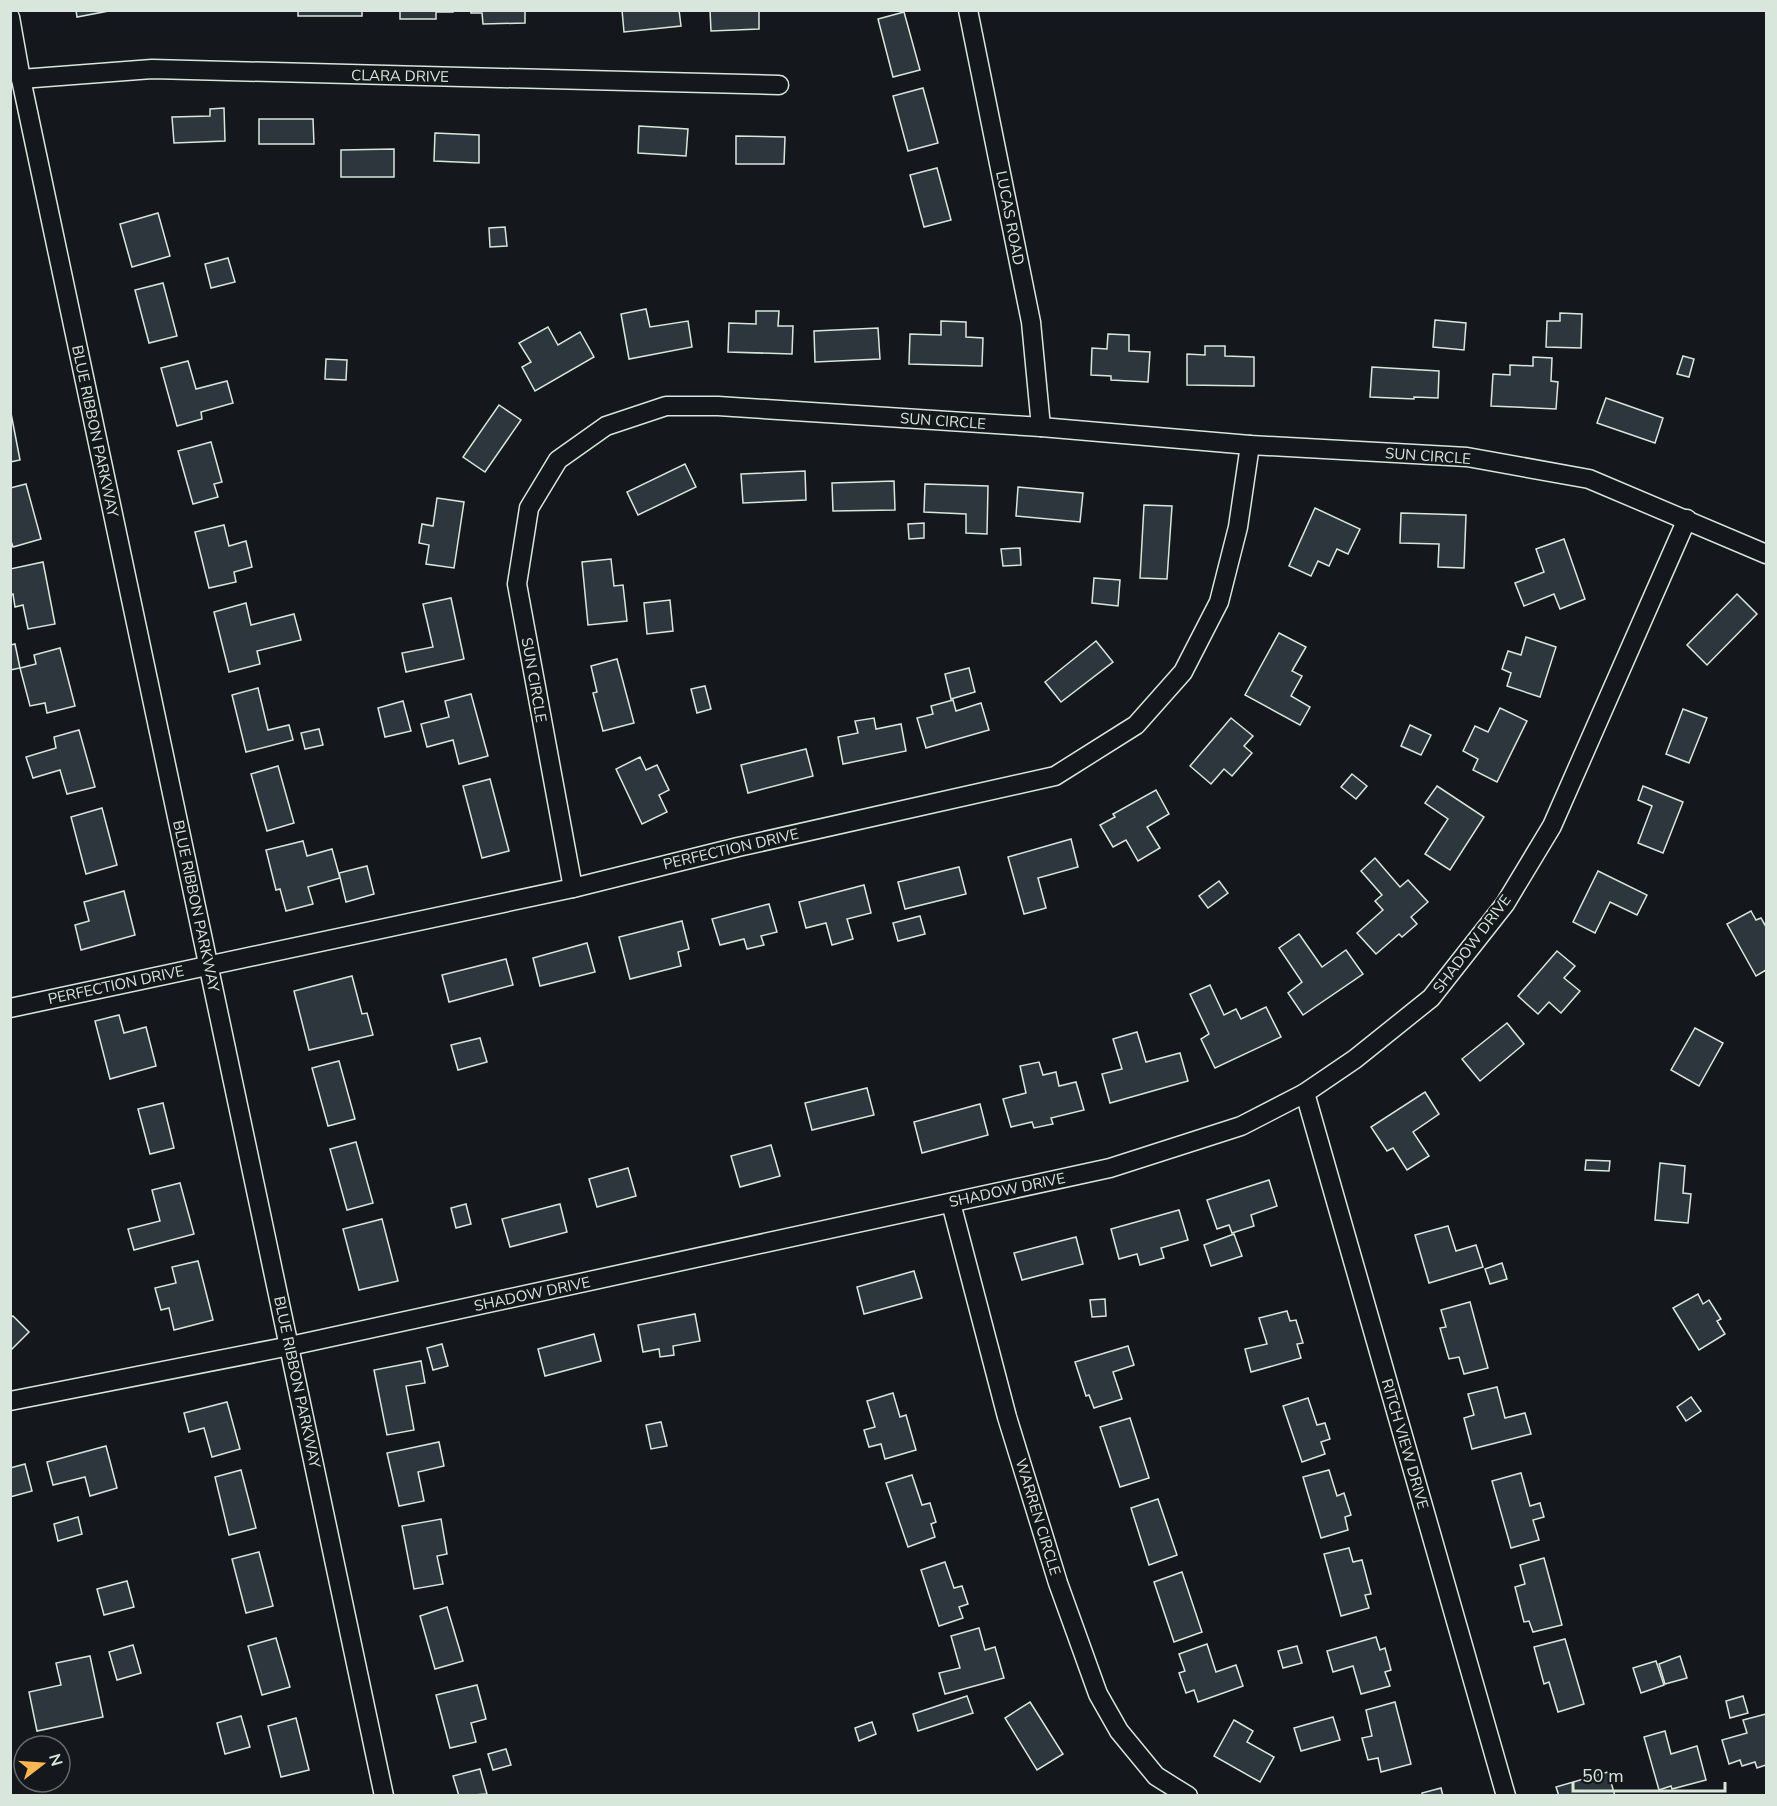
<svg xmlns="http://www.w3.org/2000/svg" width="1777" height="1806" font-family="'Nunito Sans',sans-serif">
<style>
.building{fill:#2c363c;stroke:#d8e6dc;stroke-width:1.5}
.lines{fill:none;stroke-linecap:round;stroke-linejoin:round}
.street-casing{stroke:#d8e6dc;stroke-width:21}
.street{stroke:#14181c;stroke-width:18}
.labels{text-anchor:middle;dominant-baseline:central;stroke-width:4.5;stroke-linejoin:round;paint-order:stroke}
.street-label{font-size:15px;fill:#d8e6dc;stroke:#14181c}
</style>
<rect width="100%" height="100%" fill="#14181c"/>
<g class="building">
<polygon points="76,10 114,10 77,17"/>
<rect x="298" y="10" width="64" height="6"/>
<polygon points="400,10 453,10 453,12 436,12 436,19 400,19"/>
<polygon points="471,10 525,10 525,23 483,24 482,13 471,13"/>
<polygon points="622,10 679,10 681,26 624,32"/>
<polygon points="710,10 759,10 759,29 711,31"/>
<polygon points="904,12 920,70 893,77 878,19"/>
<polygon points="923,88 938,143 908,151 893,96"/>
<polygon points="224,108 225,141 174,143 172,117 210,116 210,109"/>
<polygon points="259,119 313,119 314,144 259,144"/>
<polygon points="639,126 688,129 686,156 638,153"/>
<polygon points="435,133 479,135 479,163 434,161"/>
<polygon points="736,136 785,137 784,164 736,164"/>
<polygon points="394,149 394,177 341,177 341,150"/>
<polygon points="937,168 951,220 924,227 910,175"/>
<polygon points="158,213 170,256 132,267 120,224"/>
<polygon points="505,227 507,246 490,247 489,228"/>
<polygon points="228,258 235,282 211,288 205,264"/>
<polygon points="163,283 177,336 149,343 135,290"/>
<polygon points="646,309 650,327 688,321 692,347 629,359 621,314"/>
<polygon points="756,311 779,311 778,326 793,326 792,354 728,352 729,323 756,324"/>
<polygon points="1560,313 1582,314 1581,348 1546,347 1547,321 1560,321"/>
<polygon points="1435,320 1466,323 1464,350 1433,347"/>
<polygon points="941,321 966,322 966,337 983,338 982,366 909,364 910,334 941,335"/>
<polygon points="548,327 558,345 580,332 594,357 535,391 522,367 531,362 519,343"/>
<polygon points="878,328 880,359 815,362 814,331"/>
<polygon points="1108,334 1129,335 1129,351 1150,352 1148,382 1111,380 1111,376 1091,375 1092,348 1107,349"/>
<polygon points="1205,346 1225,346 1225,356 1254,357 1254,386 1187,385 1187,354 1205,355"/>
<polygon points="1683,356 1694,359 1689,377 1677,374"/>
<polygon points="1533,357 1552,358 1551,381 1558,382 1556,409 1491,406 1493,374 1510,375 1510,365 1533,366"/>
<polygon points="326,359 347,360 346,380 325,379"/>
<polygon points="188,361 196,389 227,381 233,403 201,412 202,419 177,426 161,368"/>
<polygon points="1372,367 1439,371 1438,398 1414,397 1414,399 1370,397"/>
<polygon points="1606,398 1663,418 1655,443 1597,423"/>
<polygon points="499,405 521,420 485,472 463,457"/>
<polygon points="10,408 20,460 10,462"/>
<polygon points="211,442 222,482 214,484 218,497 193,504 178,451"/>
<polygon points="685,464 696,487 638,515 627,492"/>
<polygon points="805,471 806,500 743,503 741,474"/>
<polygon points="894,481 895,510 833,511 832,483"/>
<polygon points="26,484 41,539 13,547 10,538 10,488"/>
<polygon points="925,484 988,486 987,534 966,533 966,514 924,512"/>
<polygon points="1018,487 1083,493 1080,522 1016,516"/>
<polygon points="437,498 464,502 454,568 426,564 429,545 419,543 422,524 433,526"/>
<polygon points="1144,505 1172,506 1167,579 1140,578"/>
<polygon points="1315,508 1360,529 1348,554 1337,549 1329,566 1318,561 1311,576 1289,566"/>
<polygon points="1401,513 1466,515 1464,568 1438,567 1439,544 1400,543"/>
<polygon points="924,523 924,538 909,539 908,524"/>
<polygon points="224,525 229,546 246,541 252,567 234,572 236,582 209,588 195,532"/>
<polygon points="1564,539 1585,599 1560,609 1554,594 1524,606 1515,583 1544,572 1536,549"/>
<polygon points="1020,548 1021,565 1003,566 1001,549"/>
<polygon points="611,559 614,586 623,585 627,621 588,625 582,562"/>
<polygon points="43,562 55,624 28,629 23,605 15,607 13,594 10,595 10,569"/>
<polygon points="1094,578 1120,580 1118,606 1092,603"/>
<polygon points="1737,594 1757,614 1707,665 1687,645"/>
<polygon points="451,598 464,659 406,672 402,653 433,647 423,604"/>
<polygon points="670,600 673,631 647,634 644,603"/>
<polygon points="246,603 251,625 294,614 301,640 257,651 260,664 229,672 214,612"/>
<polygon points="1279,633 1306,647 1292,671 1302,676 1291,696 1310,707 1300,725 1245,695"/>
<polygon points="1526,637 1556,647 1540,697 1507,686 1511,673 1502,669 1508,651 1521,655"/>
<polygon points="1096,641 1113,662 1061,702 1045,682"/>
<polygon points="15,644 20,668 10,670 10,645"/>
<polygon points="60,648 75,706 47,713 45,703 30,706 20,668 36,664 34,655"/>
<polygon points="617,659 634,723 603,731 593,693 597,692 591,666"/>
<polygon points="969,668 975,692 951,699 945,674"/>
<polygon points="705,686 711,709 697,713 691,689"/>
<polygon points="258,688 268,730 289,725 293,740 246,752 232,695"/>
<polygon points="471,694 488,756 459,764 453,740 427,747 421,724 449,717 445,701"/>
<polygon points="953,700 956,711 981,703 989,730 926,748 917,718 933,714 931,706"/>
<polygon points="403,701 411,731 385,737 378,708"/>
<polygon points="1500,708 1527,721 1497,782 1473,770 1478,759 1463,751 1475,726 1488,732"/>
<polygon points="1683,709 1707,718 1689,763 1666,754"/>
<polygon points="874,718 876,729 901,724 906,751 843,764 838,737 858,733 855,721"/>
<polygon points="1231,718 1253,736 1244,746 1252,753 1232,776 1224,769 1211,784 1190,766"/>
<polygon points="1410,725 1431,735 1421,755 1401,746"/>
<polygon points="319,729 323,745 305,749 301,733"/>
<polygon points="79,730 95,787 67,794 60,770 33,778 26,757 56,748 54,737"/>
<polygon points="806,749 813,776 748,793 741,765"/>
<polygon points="640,757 646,770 657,765 669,790 659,795 667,812 642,824 616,769"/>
<polygon points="278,766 294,823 267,831 251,774"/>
<polygon points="1352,774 1367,786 1356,799 1341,787"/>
<polygon points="490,779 509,851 482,858 463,786"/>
<polygon points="1437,786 1484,817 1450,870 1425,854 1448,819 1425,803"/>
<polygon points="1643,786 1683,802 1663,853 1638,843 1652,806 1638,800"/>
<polygon points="1156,790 1169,814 1147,827 1160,848 1138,861 1126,840 1113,847 1100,825 1115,817 1113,814"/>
<polygon points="102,808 117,865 86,874 71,817"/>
<polygon points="1071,839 1078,867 1038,878 1046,908 1024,914 1008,857"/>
<polygon points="303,841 307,856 332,849 340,878 308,887 313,904 286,911 280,889 276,890 266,850"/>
<polygon points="1375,858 1400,887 1408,880 1428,902 1411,917 1417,924 1402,937 1399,934 1376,954 1357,933 1383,910 1375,901 1382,895 1361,871"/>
<polygon points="367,866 374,894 346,902 339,873"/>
<polygon points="959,867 966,894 905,909 898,882"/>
<polygon points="1598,871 1647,895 1637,915 1610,902 1595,933 1573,922"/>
<polygon points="1219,881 1228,893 1208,908 1199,896"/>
<polygon points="864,885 871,913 847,919 853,939 832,945 826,923 806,928 799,902"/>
<polygon points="124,891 135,935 81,950 75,925 89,921 84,902"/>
<polygon points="769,904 777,932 761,936 764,945 747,949 744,939 720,945 712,919"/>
<polygon points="1751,911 1756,920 1761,918 1766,927 1766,970 1756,976 1727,924"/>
<polygon points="920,916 925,934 898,941 893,923"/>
<polygon points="682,921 689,949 678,952 681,966 630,979 619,937"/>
<polygon points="1299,934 1322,967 1346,950 1363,974 1303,1015 1288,993 1302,982 1279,948"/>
<polygon points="587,943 595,972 540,986 533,958"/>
<polygon points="1557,951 1575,966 1564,978 1580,991 1561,1013 1549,1002 1538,1014 1518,996"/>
<polygon points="506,959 513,985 449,1002 442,975"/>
<polygon points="352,976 362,1014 367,1013 373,1035 309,1050 294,991"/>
<polygon points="1210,985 1224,1015 1236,1009 1241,1019 1266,1007 1281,1037 1215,1068 1201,1039 1209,1034 1190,994"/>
<polygon points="119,1015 124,1033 146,1027 156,1066 110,1079 95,1021"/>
<polygon points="1507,1023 1524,1044 1480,1081 1462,1059"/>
<polygon points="1695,1028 1723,1043 1699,1086 1671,1070"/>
<polygon points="1137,1032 1146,1062 1180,1053 1188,1081 1110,1103 1102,1074 1122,1069 1113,1039"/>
<polygon points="480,1038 487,1062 458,1070 451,1045"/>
<polygon points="339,1061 355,1119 328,1126 312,1068"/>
<polygon points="1039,1062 1043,1075 1056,1072 1059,1086 1076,1082 1084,1110 1051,1118 1053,1124 1034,1128 1032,1122 1011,1127 1003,1099 1026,1093 1020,1066"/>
<polygon points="867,1088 874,1115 812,1130 805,1103"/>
<polygon points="1425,1092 1439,1114 1413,1132 1429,1156 1407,1170 1393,1148 1387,1151 1371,1127"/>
<polygon points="163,1103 174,1148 150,1154 138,1109"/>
<polygon points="980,1104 988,1135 922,1153 914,1122"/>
<polygon points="356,1142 373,1203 347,1210 330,1149"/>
<polygon points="771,1145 780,1176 740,1187 731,1156"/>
<polygon points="1586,1160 1610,1161 1609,1171 1585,1170"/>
<polygon points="1660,1163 1685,1166 1683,1193 1691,1194 1688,1223 1655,1220"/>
<polygon points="628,1168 636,1196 597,1207 589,1179"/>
<polygon points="1269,1180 1277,1206 1251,1215 1254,1226 1232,1233 1229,1225 1217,1229 1207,1200"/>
<polygon points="180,1183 194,1234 134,1250 128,1229 160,1221 152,1190"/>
<polygon points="466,1204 471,1224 456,1228 451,1208"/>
<polygon points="560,1204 567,1232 510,1247 502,1219"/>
<polygon points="1179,1210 1188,1240 1161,1248 1164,1258 1140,1265 1137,1254 1119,1259 1111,1229"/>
<polygon points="382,1219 398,1281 359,1290 343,1229"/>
<polygon points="1448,1226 1456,1251 1476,1245 1483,1267 1429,1283 1415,1235"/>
<polygon points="1234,1234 1242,1256 1211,1266 1204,1245"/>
<polygon points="1076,1237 1083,1264 1022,1280 1014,1253"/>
<polygon points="198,1261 213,1320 174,1330 169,1308 161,1310 155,1288 176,1283 172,1267"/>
<polygon points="1502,1263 1507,1279 1490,1284 1485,1269"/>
<polygon points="914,1271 922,1298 864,1314 857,1287"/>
<polygon points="1698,1294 1703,1304 1709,1300 1721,1319 1717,1321 1725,1334 1699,1350 1673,1308"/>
<polygon points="1105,1299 1106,1316 1092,1317 1090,1300"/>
<polygon points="1470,1302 1488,1368 1464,1374 1459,1357 1449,1359 1440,1328 1446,1327 1441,1310"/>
<polygon points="1287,1311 1290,1321 1296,1320 1303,1343 1297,1344 1301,1358 1251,1372 1245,1349 1267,1344 1259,1318"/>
<polygon points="695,1314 700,1341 673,1346 674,1355 660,1357 659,1349 643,1352 638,1325"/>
<polygon points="13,1316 29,1332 10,1351 10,1318"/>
<polygon points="594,1334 601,1361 545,1376 538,1349"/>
<polygon points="442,1344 448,1366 433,1370 427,1348"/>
<polygon points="1128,1346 1134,1365 1113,1372 1122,1399 1094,1408 1089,1395 1086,1396 1075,1362"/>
<polygon points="421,1361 425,1383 406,1386 414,1430 387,1435 374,1370"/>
<polygon points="1497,1387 1505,1418 1525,1413 1531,1434 1472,1449 1464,1418 1474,1415 1468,1394"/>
<polygon points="893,1393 900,1417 906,1415 916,1450 885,1459 881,1444 869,1447 864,1430 875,1427 867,1401"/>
<polygon points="1691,1397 1701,1411 1686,1421 1677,1407"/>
<polygon points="1308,1398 1317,1425 1325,1423 1330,1439 1321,1442 1325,1454 1302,1462 1283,1406"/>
<polygon points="227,1402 240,1449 212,1457 204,1428 189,1432 184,1413"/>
<polygon points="1130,1418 1149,1478 1120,1487 1100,1427"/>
<polygon points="661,1422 667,1446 651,1449 646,1425"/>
<polygon points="439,1442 444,1466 418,1472 424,1501 399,1506 387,1453"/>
<polygon points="106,1446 117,1488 90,1496 85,1477 53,1485 47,1462"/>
<polygon points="25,1464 32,1491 10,1497 10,1468"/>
<polygon points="241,1470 256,1528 229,1535 215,1477"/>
<polygon points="1329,1470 1337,1496 1344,1493 1351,1515 1345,1517 1348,1530 1321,1538 1303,1477"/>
<polygon points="1521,1473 1530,1506 1540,1503 1544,1517 1533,1520 1539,1540 1511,1548 1492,1481"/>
<polygon points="912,1475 922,1505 930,1503 936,1522 931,1524 935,1537 908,1547 886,1483"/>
<polygon points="1158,1499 1177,1555 1149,1565 1131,1508"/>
<polygon points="78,1517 82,1534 58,1541 54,1524"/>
<polygon points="441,1519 447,1554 437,1556 443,1584 414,1589 402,1526"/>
<polygon points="1349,1548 1353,1562 1362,1560 1371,1594 1365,1595 1369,1608 1341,1616 1324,1554"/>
<polygon points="259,1552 273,1606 246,1613 232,1559"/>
<polygon points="1544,1558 1562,1625 1533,1632 1529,1621 1524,1622 1515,1587 1525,1584 1520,1565"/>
<polygon points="945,1562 954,1588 962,1586 968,1604 959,1607 963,1618 939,1626 921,1570"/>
<polygon points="1182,1572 1202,1632 1174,1642 1154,1582"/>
<polygon points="127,1581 134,1607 104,1615 97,1589"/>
<polygon points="447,1607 463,1661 435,1669 420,1616"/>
<polygon points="979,1628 985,1650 995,1647 1004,1678 945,1694 939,1673 960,1668 951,1636"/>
<polygon points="1376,1637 1380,1650 1385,1648 1391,1670 1385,1672 1390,1686 1361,1694 1353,1666 1333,1672 1327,1651"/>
<polygon points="276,1638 290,1687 262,1695 248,1646"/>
<polygon points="1565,1639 1584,1704 1558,1712 1549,1682 1544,1684 1534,1647"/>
<polygon points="1207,1644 1216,1672 1236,1665 1243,1686 1198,1702 1194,1690 1186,1693 1179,1673 1185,1671 1179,1654"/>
<polygon points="133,1645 141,1673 117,1680 109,1652"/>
<polygon points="1297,1646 1302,1663 1283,1668 1278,1651"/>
<polygon points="90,1656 103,1717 37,1731 29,1692 61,1685 56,1663"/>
<polygon points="1680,1656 1687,1678 1665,1684 1659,1664"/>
<polygon points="1656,1661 1664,1685 1641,1693 1633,1668"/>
<polygon points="477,1685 486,1719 471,1723 476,1742 450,1748 436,1695"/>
<polygon points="967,1696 973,1713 918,1731 913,1714"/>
<polygon points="1743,1696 1748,1713 1730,1718 1726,1701"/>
<polygon points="1030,1702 1063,1754 1037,1770 1005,1718"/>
<polygon points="1395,1702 1411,1764 1381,1772 1378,1758 1368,1760 1362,1738 1372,1736 1366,1710"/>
<polygon points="1766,1714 1766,1765 1757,1768 1755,1762 1742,1766 1740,1760 1729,1764 1722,1740 1747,1733 1743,1720"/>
<polygon points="241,1716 250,1747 225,1754 217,1723"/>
<polygon points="1333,1717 1340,1740 1301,1751 1294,1728"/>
<polygon points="296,1718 309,1770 281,1777 268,1726"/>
<polygon points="1234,1720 1253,1731 1247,1742 1274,1757 1260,1782 1214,1756"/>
<polygon points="872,1722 876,1734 859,1741 855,1728"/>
<polygon points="1665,1731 1671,1754 1697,1746 1706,1780 1672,1789 1671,1786 1659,1790 1644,1737"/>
<polygon points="506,1749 511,1765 493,1770 488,1754"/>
<polygon points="480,1769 487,1794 459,1796 453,1776"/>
<polygon points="1608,1772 1615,1796 1559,1796 1556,1787"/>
<polygon points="1441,1788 1443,1796 1422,1796 1422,1793"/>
</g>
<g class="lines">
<g class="street-casing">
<g id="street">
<polyline points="968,10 1031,322 1041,427"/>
<polyline points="10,17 21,79 384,1796"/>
<polyline points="21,79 152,69 779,85"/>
<polyline points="573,888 517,584 529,508 558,460 606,426 666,406 718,406 1041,427 1250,445 1467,457 1589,479 1766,554"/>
<polyline points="10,1008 573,888 738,847 1055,776 1136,725 1183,672 1219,602 1238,527 1250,445"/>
<polyline points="1305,1093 1506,1796"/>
<polyline points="951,1203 1007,1417 1058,1583 1098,1694 1119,1731 1156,1776 1188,1796"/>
<polyline points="10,1401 290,1346 1110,1168 1241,1126 1305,1093 1355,1059 1431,998 1505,904 1552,826 1687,519"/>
</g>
</g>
<use href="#street" class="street"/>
</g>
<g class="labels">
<g class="street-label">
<text transform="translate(400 76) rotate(1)">CLARA DRIVE</text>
<text transform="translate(1010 218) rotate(79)">LUCAS ROAD</text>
<text transform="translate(943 421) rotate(4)">SUN CIRCLE</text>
<text transform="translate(95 431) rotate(78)">BLUE RIBBON PARKWAY</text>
<text transform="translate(1428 456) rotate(4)">SUN CIRCLE</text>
<text transform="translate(534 680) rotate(80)">SUN CIRCLE</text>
<text transform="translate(731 849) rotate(-13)">PERFECTION DRIVE</text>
<text transform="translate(196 906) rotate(78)">BLUE RIBBON PARKWAY</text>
<text transform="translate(1472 944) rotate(-53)">SHADOW DRIVE</text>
<text transform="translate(116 985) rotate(-12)">PERFECTION DRIVE</text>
<text transform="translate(1007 1190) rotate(-12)">SHADOW DRIVE</text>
<text transform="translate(532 1294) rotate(-12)">SHADOW DRIVE</text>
<text transform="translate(297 1382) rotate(78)">BLUE RIBBON PARKWAY</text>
<text transform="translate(1405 1444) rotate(74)">RITCH VIEW DRIVE</text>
<text transform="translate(1038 1517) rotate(73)">WARREN CIRCLE</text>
</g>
</g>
<rect width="1777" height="1806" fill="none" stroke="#d8e6dc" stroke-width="24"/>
<g transform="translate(42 1764) rotate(73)"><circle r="28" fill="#14181c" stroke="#626a69" stroke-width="1.5"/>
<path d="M0-4.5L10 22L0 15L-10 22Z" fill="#ffb74d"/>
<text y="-9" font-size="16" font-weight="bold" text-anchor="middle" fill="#d8e6dc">N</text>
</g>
<path d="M1573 1782v9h152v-9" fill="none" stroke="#d8e6dc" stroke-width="3"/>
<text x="1582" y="1782" font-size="18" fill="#d8e6dc" stroke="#14181c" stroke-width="4.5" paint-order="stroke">50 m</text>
</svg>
